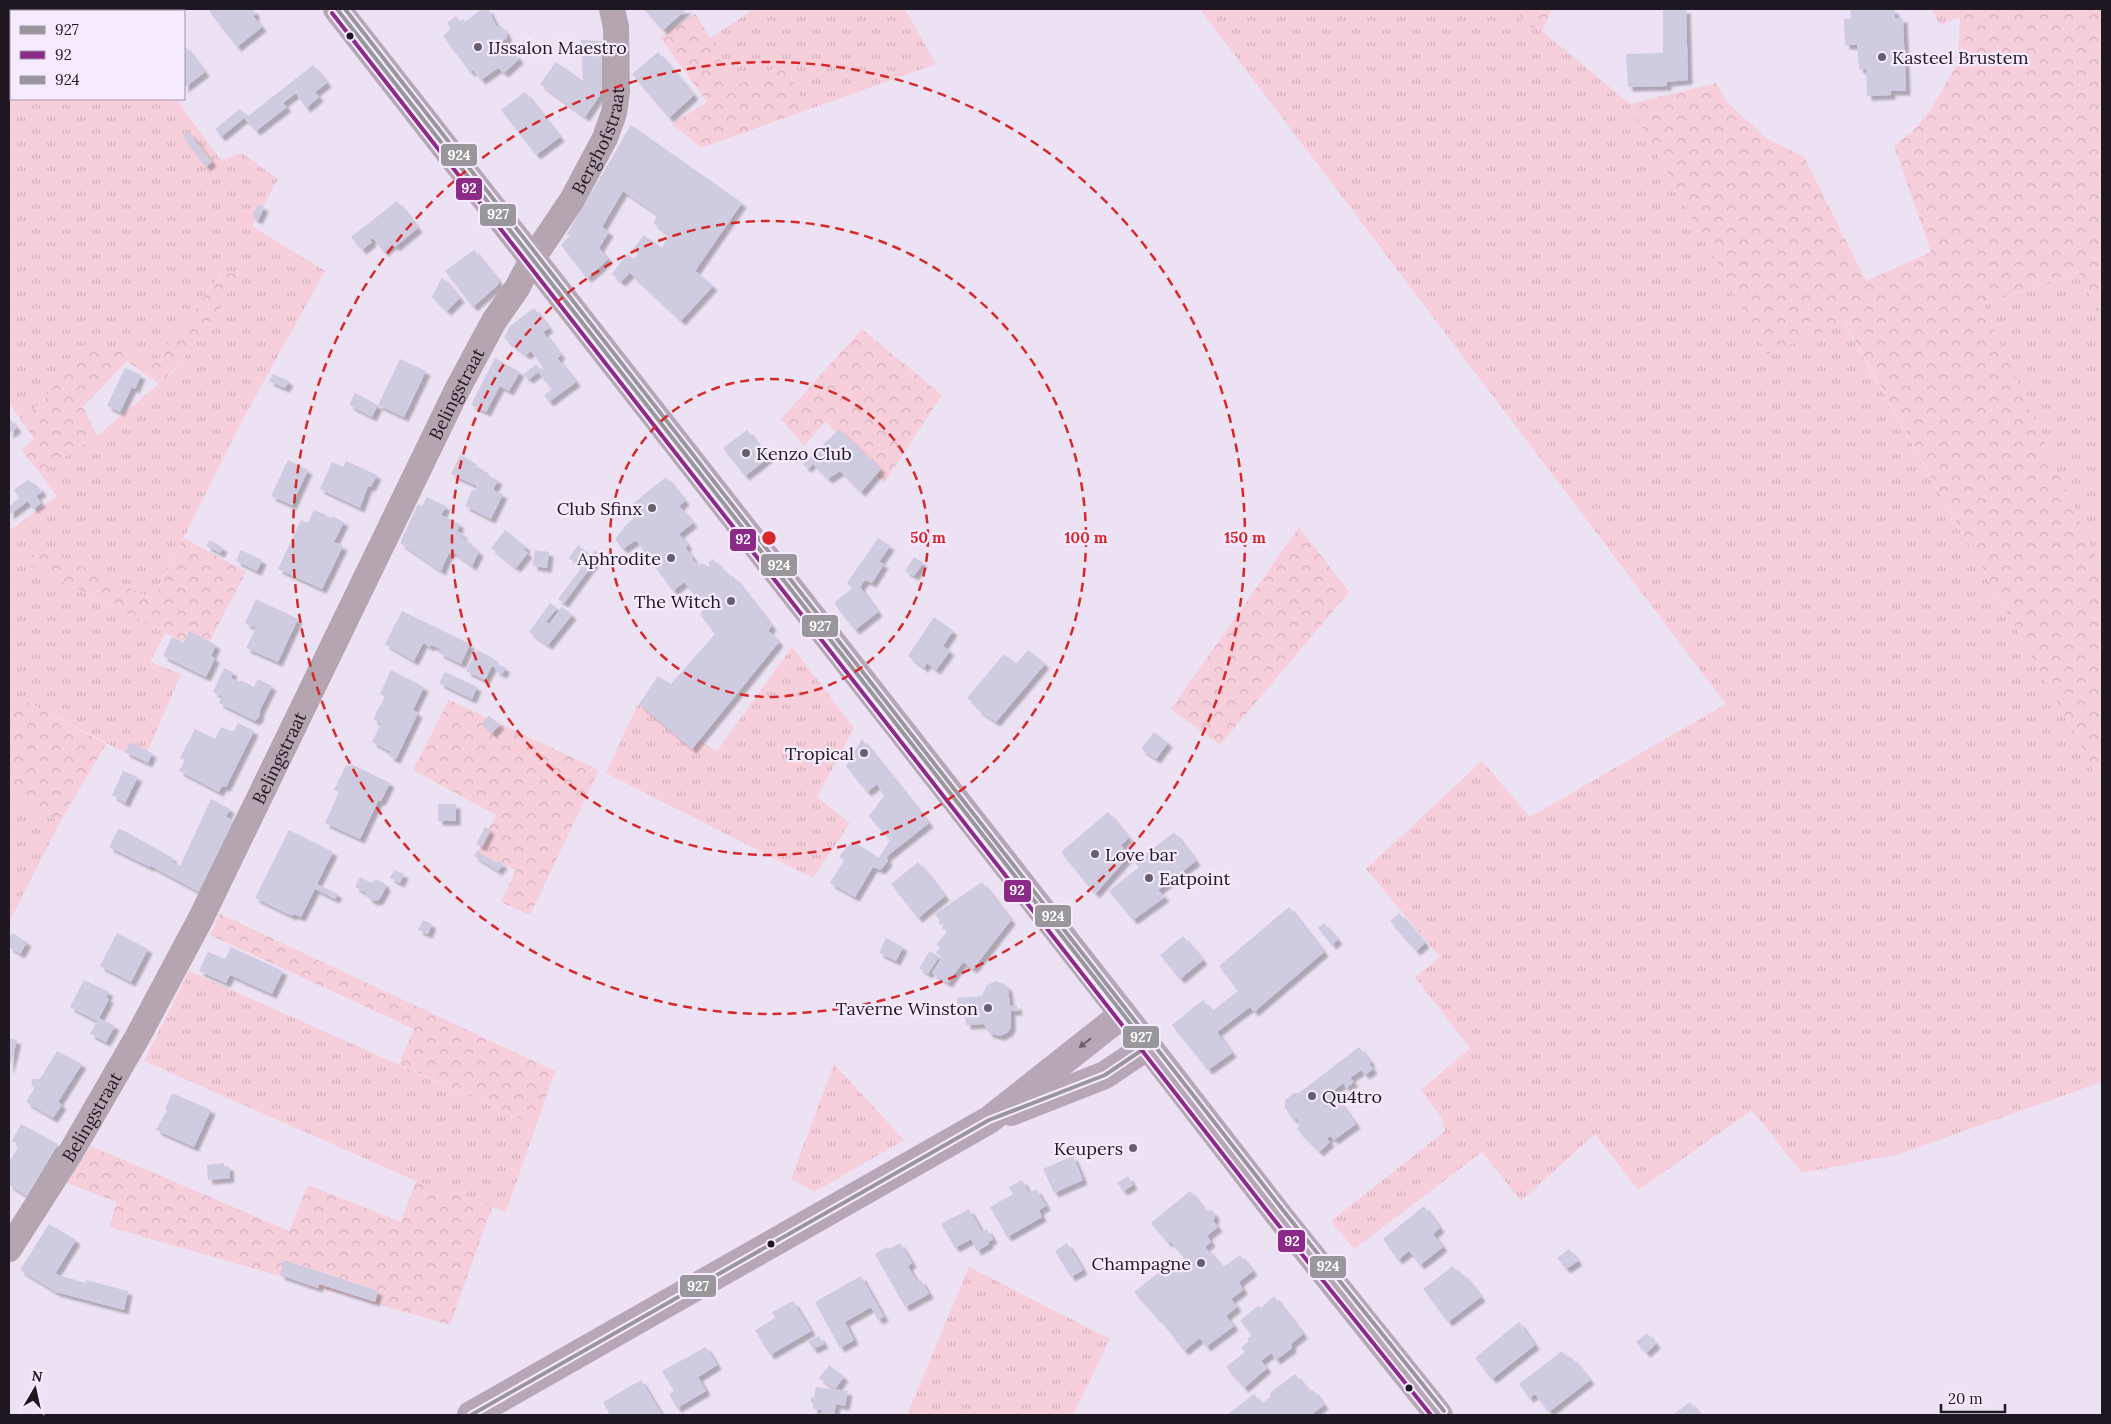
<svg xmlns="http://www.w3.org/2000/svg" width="2111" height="1424" font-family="Lora,serif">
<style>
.grass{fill:url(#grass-tufts)}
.forest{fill:url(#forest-crowns)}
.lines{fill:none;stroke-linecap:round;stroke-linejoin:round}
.stream{stroke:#a0c4f6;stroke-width:6}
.building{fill:#cfcbe1;filter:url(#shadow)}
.minor{stroke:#b5a5b1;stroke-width:26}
.major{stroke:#b7a6b6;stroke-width:28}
.bus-1-casing{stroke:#f6ebfe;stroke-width:8}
.bus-2-casing{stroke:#f6ebfe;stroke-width:8}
.bus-3-casing{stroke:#f6ebfe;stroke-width:8}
.bus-1{stroke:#9a979c;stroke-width:4}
.bus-2{stroke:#8c2b87;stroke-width:4}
.bus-3{stroke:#9a979c;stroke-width:4}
.oneway{fill:#6b5f6c}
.ring{fill:none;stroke:#d62828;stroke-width:2.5;stroke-dasharray:9 6}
.bus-dot{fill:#1f1823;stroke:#f6ebfe;stroke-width:2}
.poi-dot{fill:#675f6c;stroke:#f6ebfe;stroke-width:2}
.labels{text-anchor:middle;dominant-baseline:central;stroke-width:4.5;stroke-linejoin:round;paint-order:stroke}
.poi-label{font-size:18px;fill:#1f1823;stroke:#f6ebfe;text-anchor:end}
.street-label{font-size:18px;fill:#1f1823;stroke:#f6ebfe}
.centre{fill:#d62828;stroke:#f6ebfe;stroke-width:2.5}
.ring-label{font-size:15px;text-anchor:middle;font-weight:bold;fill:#d62828;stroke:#f6ebfe;stroke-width:4.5;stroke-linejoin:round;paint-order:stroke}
.line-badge{stroke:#f6ebfe;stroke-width:2}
.badge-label{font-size:14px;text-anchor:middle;font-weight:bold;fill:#fff}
</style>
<defs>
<pattern id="grass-tufts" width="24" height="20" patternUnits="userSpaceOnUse" patternTransform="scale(1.25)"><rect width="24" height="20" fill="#f6cfdb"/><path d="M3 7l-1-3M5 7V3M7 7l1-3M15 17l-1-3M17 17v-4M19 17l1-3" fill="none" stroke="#d2b1bc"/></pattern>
<pattern id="forest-crowns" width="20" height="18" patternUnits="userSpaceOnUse" patternTransform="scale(1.25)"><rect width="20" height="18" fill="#f6cfdb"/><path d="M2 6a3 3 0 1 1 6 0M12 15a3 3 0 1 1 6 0" fill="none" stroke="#d2b1bc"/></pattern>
<filter id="shadow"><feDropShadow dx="4.5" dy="4.5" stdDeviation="1" flood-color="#0004"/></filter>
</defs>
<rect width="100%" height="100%" fill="#ece2f3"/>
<g class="grass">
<polygon points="754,9 905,9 936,64 807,110 784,64 733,87 710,38"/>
<polygon points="1200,9 1516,9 1524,24 1542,31 1630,104 1767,354 1844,323 2069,723 2102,787 2102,1082 1899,1154 1802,1173 1752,1110 1638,1190 1595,1134 1521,1201 1482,1152 1354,1249 1331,1221 1445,1131 1442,1118 1421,1090 1470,1048 1415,977 1440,957 1366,869 1482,761 1530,817 1726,704"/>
<polygon points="1932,9 1958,9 1960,17 1940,25"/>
<polygon points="11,49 11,99 176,99 221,160 242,153 278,179 252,226 325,271 244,417 153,599 39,547 29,565 165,633 150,662 181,674 143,762 9,692 9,531 57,496 40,473 97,436 175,370 208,324 238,276 223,270 156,363 87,342 44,400 20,419 9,402 9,50"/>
<polygon points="2079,271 2102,322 2102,571 1983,305"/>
<polygon points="792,647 854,728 817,797 850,823 813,878 606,773 638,704 717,751"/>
<polygon points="9,795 60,822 9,923"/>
<polygon points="189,971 536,1126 506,1212 416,1181 144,1061"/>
<polygon points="834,1064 904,1140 814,1192 791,1179"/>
<polygon points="969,1267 1110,1339 1073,1415 907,1415"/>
</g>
<g class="forest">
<polygon points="1516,9 1552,9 1542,31 1524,24"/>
<polygon points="1958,9 2102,9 2102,322 2078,271 1983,305 2102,571 2102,787 2069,723 1845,323 1767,354 1630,104 1716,83 1727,102 1766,138 1804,157 1866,281 1931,252 1894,146 1914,130 1931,109 1958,63 1960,17"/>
<polygon points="695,14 710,38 733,87 784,64 807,110 701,148 672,124 707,102 660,37"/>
<path d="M224,270L238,276C215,313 192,355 159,384L127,361L83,407L97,436L40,473L21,450L34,439L20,419L44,400L87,342L156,362Z"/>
<polygon points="862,329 942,395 884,483 825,421 804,446 781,419"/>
<polygon points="1299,527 1349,592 1220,745 1171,709"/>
<polygon points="184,538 246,572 204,652 29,565 39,547 153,599"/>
<polygon points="9,692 106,744 60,822 9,795"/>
<polygon points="449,700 599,770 530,915 501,902 516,870 477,853 496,815 413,770"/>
<polygon points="220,914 555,1071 536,1126 399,1064 414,1029 210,935"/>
<polygon points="91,1146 289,1231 308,1185 401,1222 416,1181 492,1207 450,1325 109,1227 117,1202 67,1183"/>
</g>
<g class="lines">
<g class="stream">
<polyline points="88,11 93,9"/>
<polyline points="9,45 11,44"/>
</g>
</g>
<g class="building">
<polygon points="129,9 161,9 163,11 126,11"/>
<polygon points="212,9 252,9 256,14 253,16 262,27 237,47 209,11"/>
<polygon points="482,9 488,9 497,27 501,26 507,34 507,38 501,42 511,55 514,53 519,59 504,73 498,68 481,80 473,70 470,72 443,36 451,28 447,23 456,16 460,21 463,19 465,22"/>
<polygon points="644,9 687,9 663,30"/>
<polygon points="1663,9 1686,9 1688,80 1667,82 1667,86 1628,87 1626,54 1663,53"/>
<polygon points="1850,9 1892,9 1895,11 1895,18 1903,18 1906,91 1891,91 1891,95 1867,96 1866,69 1859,69 1857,45 1845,45 1844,19 1851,19"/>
<polygon points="581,40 602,41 602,92 585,117 540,84 556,62 583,81"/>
<polygon points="184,45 205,72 184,88"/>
<polygon points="658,52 694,95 669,118 632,74"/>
<polygon points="313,65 327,83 315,92 319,97 306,108 296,93 283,103 287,107 256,131 244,118 221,137 215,129 240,109 247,117"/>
<polygon points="525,92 560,137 536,155 501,110"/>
<polygon points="631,125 742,203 695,271 713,286 681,321 630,273 621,282 612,274 627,254 634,259 638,254 633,249 644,235 662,248 669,235 653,223 658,215 623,191 602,227 609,232 599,248 608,259 597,270 587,278 561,245 570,235 567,234"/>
<polygon points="189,132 212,162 206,167 183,136"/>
<polygon points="397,201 418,228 395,247 393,244 384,252 373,238 370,240 372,242 362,250 351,237"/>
<polygon points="258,204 264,207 258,220 252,217"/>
<polygon points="474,250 498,280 499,284 473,307 445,271"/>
<polygon points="442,277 460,298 447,311 432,297"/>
<polygon points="534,308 549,328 543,332 561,355 557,358 576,382 549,402 544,395 552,389 538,372 529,379 523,375 536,364 541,370 544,368 531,351 526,355 504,338 510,326"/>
<polygon points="495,358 520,372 509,391 500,386 486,412 471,405"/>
<polygon points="400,359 426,371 404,417 378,405"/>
<polygon points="125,368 141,375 135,389 132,387 120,412 107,406"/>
<polygon points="273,374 289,381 285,388 269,381"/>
<polygon points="355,393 378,405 372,417 349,405"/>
<polygon points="9,418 17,428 9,434"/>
<polygon points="839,429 881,469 861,492 840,471 828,479 812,463 807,468 803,465"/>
<polygon points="747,430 768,458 745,476 723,448"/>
<polygon points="460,455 472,461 471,464 484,470 483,473 498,480 493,490 503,494 491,519 465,506 472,490 475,491 477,486 451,474"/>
<polygon points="288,460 308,470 292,505 271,496"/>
<polygon points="346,461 377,475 371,487 368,486 360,508 320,489 332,462 343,467"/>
<polygon points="666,477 685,501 679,506 693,523 679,534 688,545 685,547 693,558 692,559 698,566 702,563 709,567 709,562 713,559 731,578 733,576 772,626 768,630 779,642 692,749 639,704 658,676 671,684 715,634 700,614 705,608 684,582 673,591 636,540 623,549 615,539 626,525 633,519 626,509"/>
<polygon points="29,479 35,488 38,486 42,492 36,496 41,503 33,509 28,501 9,515 9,506 19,498 14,490"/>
<polygon points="427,497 446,506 441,515 460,524 457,531 463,534 461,536 479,552 472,566 452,551 448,555 441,571 400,543 418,504 422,506"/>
<polygon points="314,510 327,515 326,518 330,520 332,516 344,522 334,542 343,546 322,589 278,569 301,520 308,523"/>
<polygon points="505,530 526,547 524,550 528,553 516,568 491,548"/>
<polygon points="878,538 890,546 879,562 884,564 872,583 865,580 860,587 878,612 855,630 834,603 852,588 847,583"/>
<polygon points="210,540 223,548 220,553 206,546"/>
<polygon points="578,545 588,553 579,565 569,558"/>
<polygon points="241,550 262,560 257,571 236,561"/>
<polygon points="535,550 549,552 547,568 533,566"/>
<polygon points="595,550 600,554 564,603 558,599"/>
<polygon points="914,557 923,563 914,576 905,571"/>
<polygon points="256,599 298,619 278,662 246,648 256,628 245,623"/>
<polygon points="550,603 557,608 546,622 549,624 562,607 572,615 548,645 529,632"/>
<polygon points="402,611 470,644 461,664 439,653 441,649 431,645 430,647 423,643 414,661 385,644"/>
<polygon points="934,617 953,631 943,646 950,651 936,670 927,663 924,668 908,656"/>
<polygon points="189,631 216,645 211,656 215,658 206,677 163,656 172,637 184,643"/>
<polygon points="477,650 493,658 492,661 506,668 502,674 495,670 496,668 492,666 485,680 466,671"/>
<polygon points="1028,650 1045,664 996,722 978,710 977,706 967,698 1004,654 1016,664"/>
<polygon points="224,668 233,672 231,678 240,682 241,680 254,687 258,679 272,686 260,710 259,717 255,721 219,703 222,696 213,692"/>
<polygon points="391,670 424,687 413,710 418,713 396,759 389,756 391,752 372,742 381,723 373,719 385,697 380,694"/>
<polygon points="445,672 477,687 472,699 439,683"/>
<polygon points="489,716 500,725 492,733 482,723"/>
<polygon points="238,723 254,731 226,787 222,786 219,792 179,771 185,760 180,758 195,729 215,739 221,727 234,732"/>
<polygon points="1154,732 1168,743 1156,759 1141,749"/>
<polygon points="862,739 929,823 886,857 888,861 881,870 873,867 855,897 830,883 844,860 839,857 852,841 879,858 890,840 869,816 884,796 877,784 867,792 846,766"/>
<polygon points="130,742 152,753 148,763 125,752"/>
<polygon points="351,764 390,783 381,801 378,801 360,839 325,823 339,792 334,790 346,765 350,766"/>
<polygon points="123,771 138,777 125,803 112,795"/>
<polygon points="211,799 230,809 226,817 235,821 199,892 151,866 150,867 109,847 119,828 173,858 171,861 180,866"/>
<rect x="438" y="804" width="18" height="17"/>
<polygon points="1108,812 1129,838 1121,845 1129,856 1095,894 1061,852"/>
<polygon points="485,827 490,830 482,847 476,844"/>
<polygon points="289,830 333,852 317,884 338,894 335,899 315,889 301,917 293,914 292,916 255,898"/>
<polygon points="1174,832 1196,861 1158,890 1165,897 1133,920 1109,891 1139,867 1135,863"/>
<polygon points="477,851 497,863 498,861 503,864 498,871 474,856"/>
<polygon points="918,862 945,896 918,918 891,884"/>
<polygon points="394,870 404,874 400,883 390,878"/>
<polygon points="360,877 371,883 373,881 378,880 384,883 386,887 379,900 374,901 368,898 366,893 355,887"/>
<polygon points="982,882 1011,920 973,969 963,962 948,983 932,973 942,957 936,953 940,947 936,945 947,932 942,923 940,925 938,923 940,921 935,914"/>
<polygon points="1289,907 1324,952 1254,1012 1250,1007 1217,1032 1232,1053 1208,1070 1172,1025 1203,1000 1212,1011 1238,991 1219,966"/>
<polygon points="1399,913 1425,943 1416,951 1390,921"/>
<polygon points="423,920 432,924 428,934 418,930"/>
<polygon points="1324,923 1338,940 1332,945 1318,928"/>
<polygon points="12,933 27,942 20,954 9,947 9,939"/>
<polygon points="117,933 148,949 131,982 100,966"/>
<polygon points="1183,936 1203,960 1180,979 1160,955"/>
<polygon points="886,938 903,947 896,961 879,953"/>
<polygon points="231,947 283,971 272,994 230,975 226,983 199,971 208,952 225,959"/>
<polygon points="930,951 939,957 928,974 919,968"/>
<polygon points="84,980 109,992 106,997 109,999 99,1018 115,1026 106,1042 90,1034 97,1021 70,1007"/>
<polygon points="996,981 1004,984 1008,988 1010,1006 1017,1005 1018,1011 1011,1011 1011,1027 1008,1032 1000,1036 989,1033 984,1024 966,1025 965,1010 958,1011 957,998 982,996 987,985"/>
<polygon points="9,1038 17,1040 9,1070"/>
<polygon points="1359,1047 1371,1062 1369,1064 1373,1069 1365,1075 1361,1070 1350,1078 1354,1082 1346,1088 1343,1083 1332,1092 1356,1124 1334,1140 1330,1136 1327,1139 1330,1142 1319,1152 1297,1129 1300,1123 1297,1119 1292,1118 1285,1108 1285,1100 1294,1093 1299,1093"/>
<polygon points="57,1051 82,1064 58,1102 62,1105 53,1118 26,1102 34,1089 31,1083 33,1079 40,1079"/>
<polygon points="172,1093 211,1110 194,1147 156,1130 167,1110 165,1109"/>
<polygon points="21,1124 58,1144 27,1196 9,1185 9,1157 11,1159 19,1145 12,1141"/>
<polygon points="1073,1156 1083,1180 1054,1193 1043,1169"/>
<polygon points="224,1163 224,1166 229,1166 230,1178 208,1180 207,1165"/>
<polygon points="1128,1176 1133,1185 1123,1191 1117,1183"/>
<polygon points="1022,1180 1029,1193 1036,1189 1046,1206 1039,1210 1042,1217 1007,1237 990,1207 1013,1194 1009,1187"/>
<polygon points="1190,1191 1205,1211 1211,1210 1214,1213 1215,1217 1213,1221 1218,1227 1207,1236 1211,1242 1205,1247 1223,1267 1240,1255 1253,1271 1239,1282 1243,1290 1231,1299 1237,1307 1226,1316 1234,1326 1206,1347 1200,1338 1184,1351 1159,1318 1158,1319 1134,1292 1162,1270 1166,1276 1186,1260 1170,1241 1168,1243 1151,1223"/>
<polygon points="1424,1206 1440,1228 1433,1234 1443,1247 1420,1265 1409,1251 1398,1260 1383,1239"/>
<polygon points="969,1209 982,1232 987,1229 993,1239 988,1242 989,1244 977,1251 971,1239 955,1248 941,1224"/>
<polygon points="49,1224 76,1240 55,1274 86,1283 86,1280 128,1291 124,1310 56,1292 20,1270"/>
<polygon points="900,1243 912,1263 908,1266 917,1282 921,1280 929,1294 905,1307 875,1254 887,1247 889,1249"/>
<polygon points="1067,1243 1083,1270 1071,1277 1055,1251"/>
<polygon points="1569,1249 1578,1261 1566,1269 1557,1258"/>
<polygon points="284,1260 378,1291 375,1302 319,1284 318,1288 280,1275"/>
<polygon points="1453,1266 1460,1276 1463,1274 1481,1297 1448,1322 1423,1289"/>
<polygon points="861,1276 884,1317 878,1320 871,1307 845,1322 854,1340 840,1348 815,1302"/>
<polygon points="1274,1296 1303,1334 1291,1344 1292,1348 1276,1360 1271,1353 1261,1361 1267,1368 1244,1388 1226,1367 1245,1352 1241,1348 1249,1341 1247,1339 1252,1335 1240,1320 1258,1306 1261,1308"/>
<polygon points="793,1301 811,1331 770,1355 755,1330 775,1318 772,1312"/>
<polygon points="1519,1322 1535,1345 1492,1379 1475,1358"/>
<polygon points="1647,1333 1656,1344 1646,1353 1636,1342"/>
<polygon points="819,1336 824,1344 813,1349 808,1341"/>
<polygon points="706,1347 717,1365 698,1377 706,1391 677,1408 669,1394 674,1391 662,1371"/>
<polygon points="1562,1351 1568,1358 1571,1357 1590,1380 1549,1412 1535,1394 1529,1398 1519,1384"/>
<polygon points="829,1365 844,1377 835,1389 819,1378"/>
<polygon points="1295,1374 1309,1392 1313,1390 1324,1405 1311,1415 1227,1415 1254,1394 1262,1404 1270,1397 1270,1393"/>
<polygon points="641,1380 662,1415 610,1415 603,1402"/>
<polygon points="816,1387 848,1391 845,1406 836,1404 834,1415 821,1415 822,1410 813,1409 813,1403 811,1403 811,1397 814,1397"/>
<polygon points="1690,1402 1700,1415 1673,1415 1686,1405"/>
</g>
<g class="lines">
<path class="minor" id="s1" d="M9,1249L71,1152L138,1036L200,920L457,390L494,321L517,288L533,258L572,200L605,138L614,113L617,92L616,27L612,9"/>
<g class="major">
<polyline points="337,9 1123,1014 1281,1218 1439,1415"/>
<polyline points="1011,1112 1105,1075 1148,1046"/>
<polyline points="471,1415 989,1120 1123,1014"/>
</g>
<g class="bus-1-casing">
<polyline id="bus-1" points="337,9 1148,1046 1105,1075 989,1120 471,1415"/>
</g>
<g class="bus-2-casing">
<polyline id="bus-2" points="332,13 1276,1222 1431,1415"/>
</g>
<g class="bus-3-casing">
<polyline id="bus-3" points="345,9 1286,1214 1444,1411"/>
</g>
<use href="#bus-1" class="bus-1"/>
<use href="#bus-2" class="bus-2"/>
<use href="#bus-3" class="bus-3"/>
</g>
<defs><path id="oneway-solid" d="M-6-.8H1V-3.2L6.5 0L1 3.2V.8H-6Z" transform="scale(1.25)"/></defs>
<use class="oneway" href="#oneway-solid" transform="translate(1085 1043) rotate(142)"/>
<g class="ring">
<circle cx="769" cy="538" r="159"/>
<circle cx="769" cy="538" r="317"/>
<circle cx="769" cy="538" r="476"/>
</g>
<g class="bus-dot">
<circle cx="350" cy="36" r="4.5"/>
<circle cx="771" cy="1244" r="4.5"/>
<circle cx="1409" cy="1388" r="4.5"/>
</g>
<g class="poi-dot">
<circle cx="478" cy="47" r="5"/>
<circle cx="1882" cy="57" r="5"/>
<circle cx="746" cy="453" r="5"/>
<circle cx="652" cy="508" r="5"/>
<circle cx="671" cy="558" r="5"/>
<circle cx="731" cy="601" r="5"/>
<circle cx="864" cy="753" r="5"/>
<circle cx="1095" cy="854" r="5"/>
<circle cx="1149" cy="878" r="5"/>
<circle cx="988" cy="1008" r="5"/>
<circle cx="1312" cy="1096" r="5"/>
<circle cx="1133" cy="1148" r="5"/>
<circle cx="1201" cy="1263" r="5"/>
</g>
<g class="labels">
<g class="poi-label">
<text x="488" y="47" text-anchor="start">IJssalon Maestro</text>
<text x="1892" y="57" text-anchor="start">Kasteel Brustem</text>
<text x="756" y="453" text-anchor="start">Kenzo Club</text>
<text x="642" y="508">Club Sfinx</text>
<text x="661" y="558">Aphrodite</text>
<text x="721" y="601">The Witch</text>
<text x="854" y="753">Tropical</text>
<text x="1105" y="854" text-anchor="start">Love bar</text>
<text x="1159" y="878" text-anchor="start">Eatpoint</text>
<text x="978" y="1008">Taverne Winston</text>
<text x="1322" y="1096" text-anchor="start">Qu4tro</text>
<text x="1123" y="1148">Keupers</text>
<text x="1191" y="1263">Champagne</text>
</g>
<g class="street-label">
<text stroke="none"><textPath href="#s1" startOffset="1258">Berghofstraat</textPath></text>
<text stroke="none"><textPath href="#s1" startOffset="966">Belingstraat</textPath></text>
<text stroke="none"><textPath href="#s1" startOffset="561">Belingstraat</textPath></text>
<text stroke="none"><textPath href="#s1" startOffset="156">Belingstraat</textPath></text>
</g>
</g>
<circle cx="769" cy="538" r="8" class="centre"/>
<g class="ring-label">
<text x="928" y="543">50 m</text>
<text x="1086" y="543">100 m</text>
<text x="1245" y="543">150 m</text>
</g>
<g class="line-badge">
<rect x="440" y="143" width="38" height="24" rx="5" fill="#9a979c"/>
<rect x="455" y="177" width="28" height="24" rx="5" fill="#8c2b87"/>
<rect x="479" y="203" width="38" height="24" rx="5" fill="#9a979c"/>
<rect x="729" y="528" width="28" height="24" rx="5" fill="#8c2b87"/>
<rect x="760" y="553" width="38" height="24" rx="5" fill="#9a979c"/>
<rect x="801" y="614" width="38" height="24" rx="5" fill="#9a979c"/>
<rect x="1003" y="879" width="29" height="24" rx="5" fill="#8c2b87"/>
<rect x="1034" y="904" width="38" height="24" rx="5" fill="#9a979c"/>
<rect x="1122" y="1025" width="38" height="24" rx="5" fill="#9a979c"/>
<rect x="1277" y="1229" width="29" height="24" rx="5" fill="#8c2b87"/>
<rect x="1309" y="1255" width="38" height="24" rx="5" fill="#9a979c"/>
<rect x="679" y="1274" width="38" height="24" rx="5" fill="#9a979c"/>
</g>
<g class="badge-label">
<text x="459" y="160">924</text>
<text x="469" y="193">92</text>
<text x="498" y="219">927</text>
<text x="743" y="544">92</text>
<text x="779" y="570">924</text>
<text x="820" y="631">927</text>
<text x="1017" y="895">92</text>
<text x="1053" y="921">924</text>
<text x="1141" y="1042">927</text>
<text x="1292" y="1246">92</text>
<text x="1328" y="1271">924</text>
<text x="698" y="1291">927</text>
</g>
<rect width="2111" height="1424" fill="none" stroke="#1f1823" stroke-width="20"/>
<rect x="10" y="10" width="175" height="90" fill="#f6ebfe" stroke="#a097a6"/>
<rect x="20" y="26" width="25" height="8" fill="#9a979c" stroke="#a097a6"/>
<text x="55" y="35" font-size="15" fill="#1f1823">927</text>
<rect x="20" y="51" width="25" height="8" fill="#8c2b87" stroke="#a097a6"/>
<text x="55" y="60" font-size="15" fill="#1f1823">92</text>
<rect x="20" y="76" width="25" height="8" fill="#9a979c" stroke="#a097a6"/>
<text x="55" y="85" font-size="15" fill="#1f1823">924</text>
<g transform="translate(35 1389) rotate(9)" stroke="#f6ebfe" stroke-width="4" paint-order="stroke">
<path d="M0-4L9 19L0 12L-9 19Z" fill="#1f1823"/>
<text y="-8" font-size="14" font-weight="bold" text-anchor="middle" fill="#1f1823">N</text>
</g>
<path d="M1941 1404v8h64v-8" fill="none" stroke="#1f1823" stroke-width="2.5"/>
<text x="1948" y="1404" font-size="15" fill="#1f1823" stroke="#f6ebfe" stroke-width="4" paint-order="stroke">20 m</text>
</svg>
